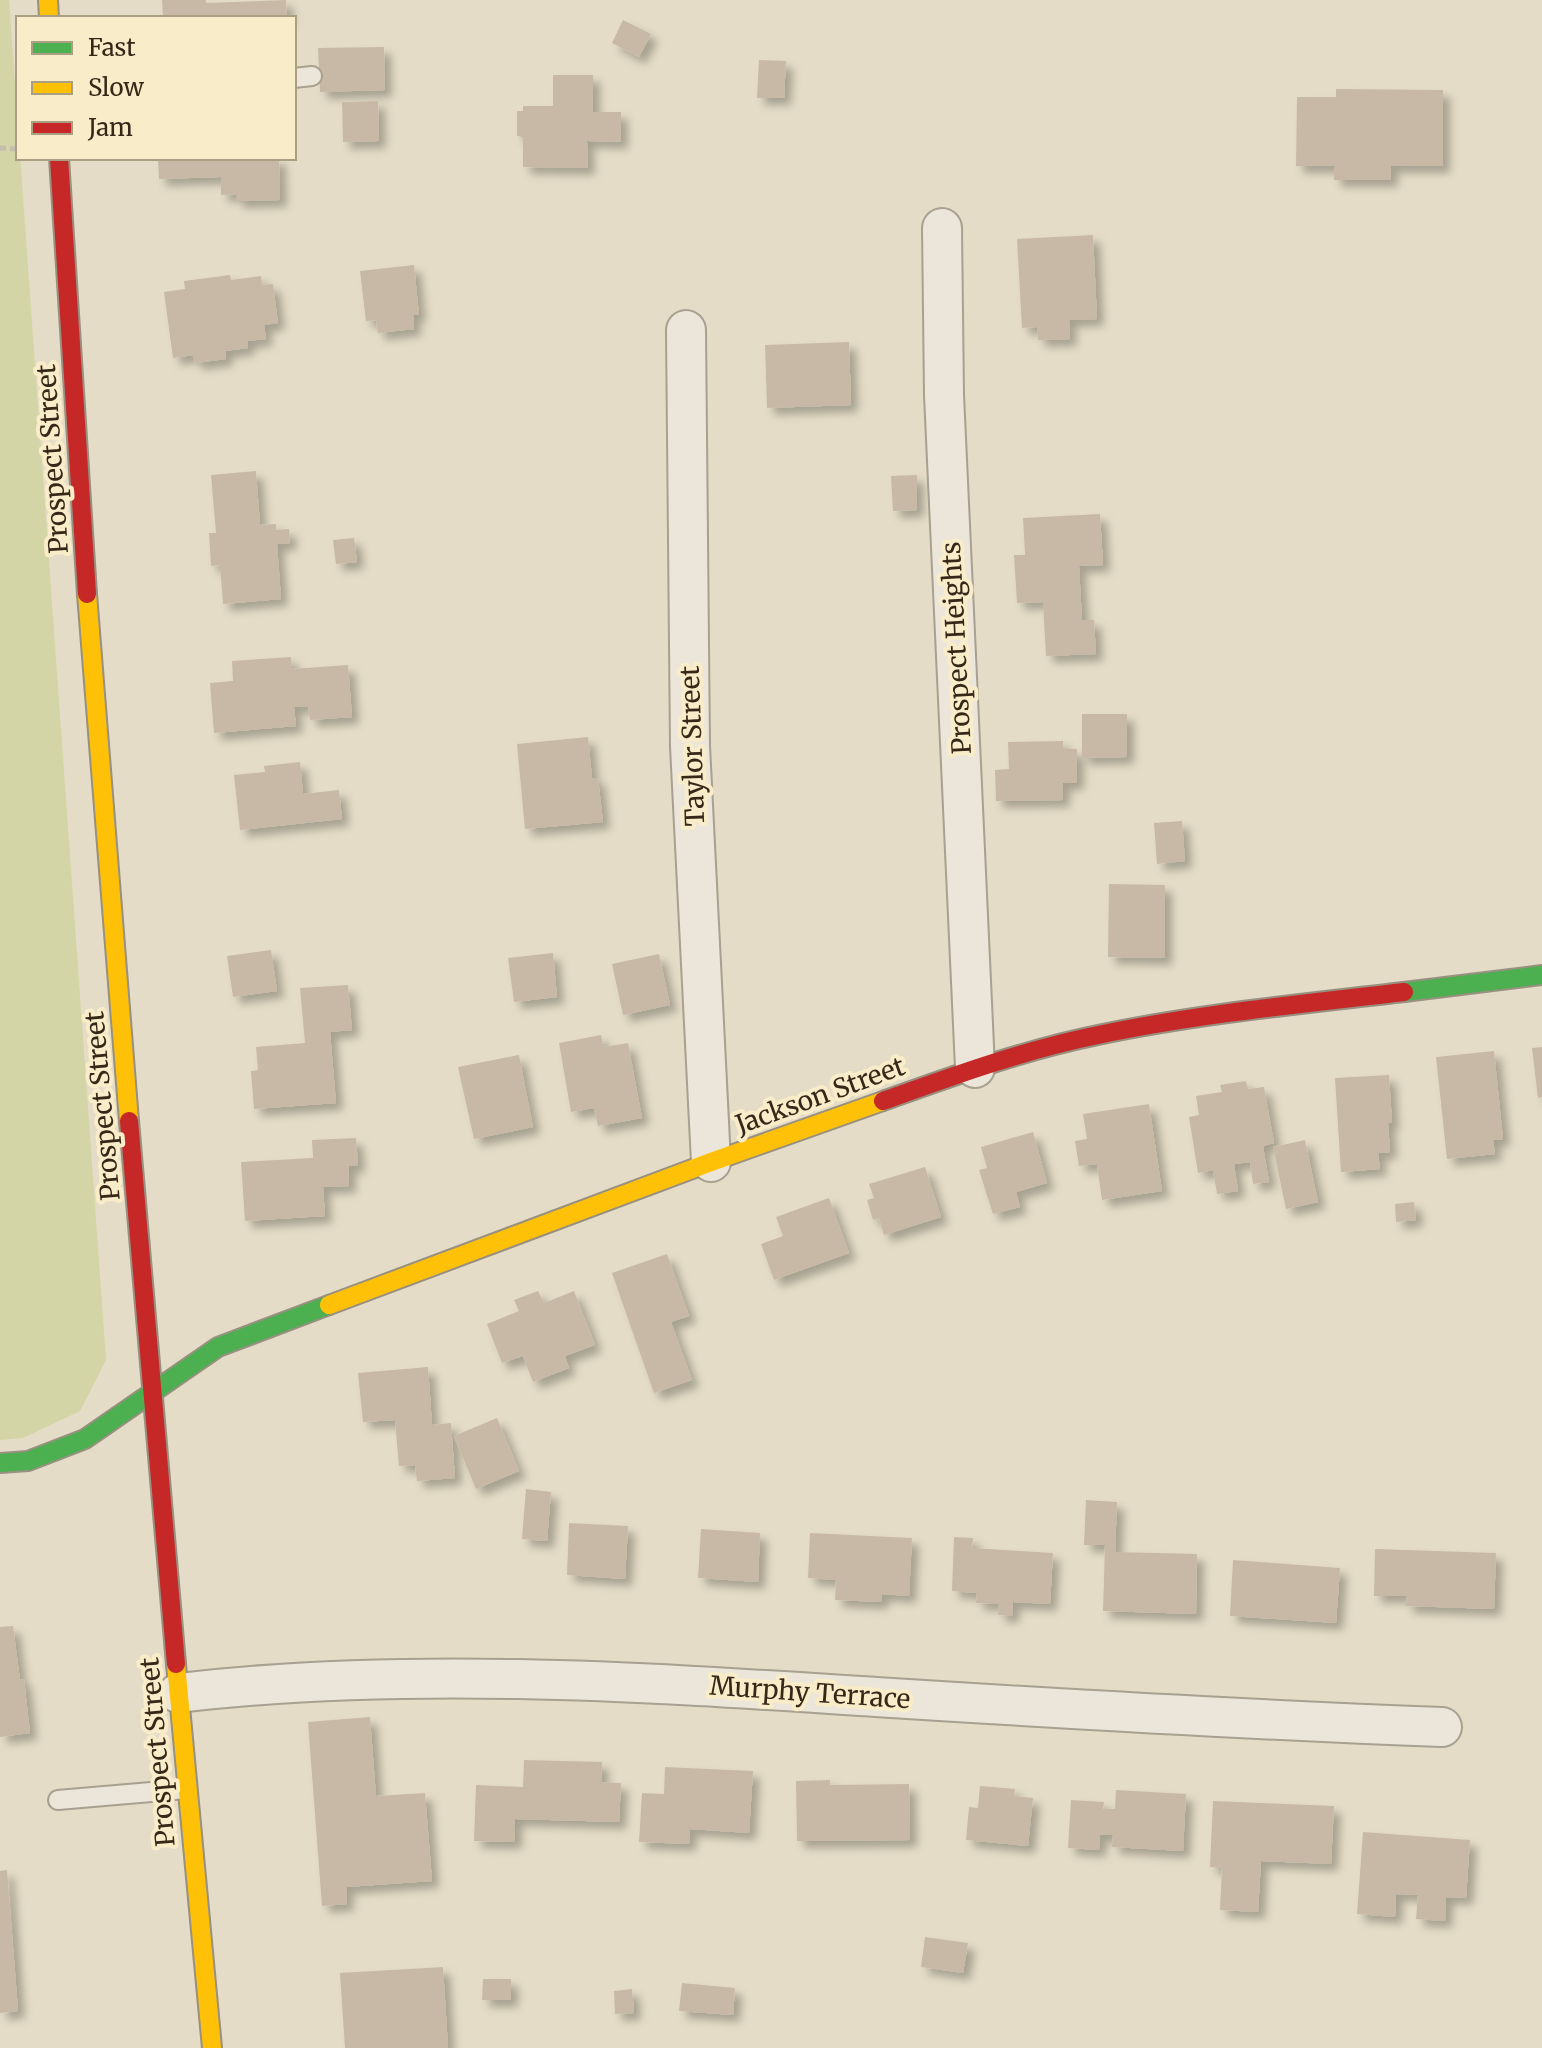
<svg xmlns="http://www.w3.org/2000/svg" width="1542" height="2048" font-family="Merriweather,serif">
<style>
.green{fill:#d3d5a6}
.building{fill:#c8b9a7;filter:url(#shadow)}
.lines{fill:none;stroke-linecap:round;stroke-linejoin:round}
.lane-casing{stroke:#a8a090;stroke-width:22}
.street-casing{stroke:#a8a090;stroke-width:42}
.fast-casing{stroke:#989080;stroke-width:22}
.slow-casing{stroke:#989080;stroke-width:22}
.jam-casing{stroke:#989080;stroke-width:22}
.path{stroke:#c3bdb0;stroke-width:5;stroke-dasharray:6 4;stroke-linecap:butt}
.lane{stroke:#ebe6d9;stroke-width:18}
.street{stroke:#ebe6d9;stroke-width:38}
.fast{stroke:#4caf50;stroke-width:18}
.slow{stroke:#ffc107;stroke-width:18}
.jam{stroke:#c62828;stroke-width:18}
.labels{text-anchor:middle;dominant-baseline:central;stroke-width:8;stroke-linejoin:round;paint-order:stroke}
.street-label{font-size:26px;fill:#362819;stroke:#f8ecc9}
</style>
<defs>
<filter id="shadow"><feDropShadow dx="7" dy="7" stdDeviation="4" flood-color="#0004"/></filter>
</defs>
<rect width="100%" height="100%" fill="#e4dcc6"/>
<polygon class="green" points="0,0 9,0 106,1360 80,1411 23,1438 0,1440"/>
<g class="building">
<polygon points="162,0 206,0 206,3 286,0 287,18 163,18"/>
<polygon points="623,20 651,34 639,57 612,43"/>
<polygon points="384,47 385,90 320,92 318,48"/>
<polygon points="759,60 786,61 784,98 757,98"/>
<polygon points="553,75 593,75 593,112 621,112 621,142 587,141 588,168 523,167 523,137 517,136 517,111 523,111 523,106 553,106"/>
<polygon points="1336,89 1443,90 1443,166 1391,166 1391,180 1334,180 1334,166 1296,166 1297,97 1336,97"/>
<polygon points="378,101 379,141 343,142 342,102"/>
<polygon points="158,158 279,158 280,200 236,201 236,194 221,195 221,177 159,179"/>
<polygon points="1093,235 1097,319 1069,320 1070,339 1038,340 1037,327 1022,328 1017,239"/>
<polygon points="414,265 419,315 413,315 414,329 378,333 376,320 366,321 360,271"/>
<polygon points="230,275 231,280 261,276 262,285 273,284 278,323 264,325 266,339 247,341 248,348 225,351 226,359 195,363 193,355 173,358 164,292 185,289 184,281"/>
<polygon points="849,342 851,405 767,408 765,345"/>
<polygon points="256,471 260,525 276,524 276,530 289,529 290,543 277,544 281,599 223,604 220,565 211,566 209,533 216,533 211,475"/>
<polygon points="917,475 917,510 893,511 891,476"/>
<polygon points="1100,514 1103,565 1079,566 1082,620 1094,620 1096,654 1046,656 1043,602 1017,603 1014,555 1025,555 1023,518"/>
<polygon points="354,538 357,562 336,564 333,540"/>
<polygon points="291,657 292,669 348,665 352,717 310,720 308,706 294,707 296,726 214,733 210,683 233,681 232,661"/>
<polygon points="1082,714 1127,714 1127,757 1082,758"/>
<polygon points="588,737 592,778 598,778 603,822 525,829 517,744"/>
<polygon points="1063,741 1063,749 1077,749 1077,783 1063,783 1063,800 996,801 995,770 1009,769 1008,742"/>
<polygon points="300,762 303,794 339,790 342,819 240,830 234,775 265,772 264,766"/>
<polygon points="1182,821 1185,861 1157,864 1154,823"/>
<polygon points="1109,884 1165,885 1165,958 1108,957"/>
<polygon points="271,950 277,991 233,997 227,956"/>
<polygon points="553,953 557,997 514,1002 508,958"/>
<polygon points="659,954 670,1005 623,1015 612,964"/>
<polygon points="348,985 352,1030 330,1032 336,1103 254,1109 251,1071 258,1070 256,1047 305,1043 300,988"/>
<polygon points="601,1035 603,1047 628,1043 642,1118 598,1126 594,1108 571,1112 559,1043"/>
<polygon points="1542,1047 1542,1097 1538,1098 1532,1048"/>
<polygon points="1494,1051 1503,1139 1493,1140 1495,1154 1447,1159 1436,1057"/>
<polygon points="519,1055 533,1127 474,1139 458,1067"/>
<polygon points="1389,1075 1392,1123 1388,1123 1390,1152 1378,1153 1380,1169 1341,1172 1335,1078"/>
<polygon points="1246,1081 1248,1089 1264,1087 1274,1143 1263,1146 1269,1182 1253,1184 1250,1162 1234,1164 1238,1191 1217,1194 1213,1170 1198,1173 1189,1117 1199,1115 1196,1096 1222,1092 1220,1085"/>
<polygon points="1149,1104 1162,1191 1102,1200 1097,1164 1079,1166 1075,1141 1087,1139 1083,1114"/>
<polygon points="1033,1132 1047,1183 1016,1192 1020,1207 993,1214 979,1170 987,1168 981,1147"/>
<polygon points="356,1138 358,1166 349,1166 349,1186 323,1187 325,1216 245,1221 241,1162 313,1158 312,1140"/>
<polygon points="1305,1140 1318,1202 1286,1209 1273,1147"/>
<polygon points="925,1167 941,1217 884,1235 879,1218 873,1220 867,1200 874,1198 869,1184"/>
<polygon points="829,1198 849,1253 774,1280 761,1244 783,1236 776,1217"/>
<polygon points="1414,1202 1416,1220 1396,1222 1395,1204"/>
<polygon points="667,1254 689,1316 671,1322 692,1380 654,1393 612,1273"/>
<polygon points="538,1291 544,1303 574,1291 595,1345 565,1356 569,1368 533,1382 523,1356 502,1363 487,1324 519,1311 514,1300"/>
<polygon points="428,1367 432,1425 451,1423 455,1478 417,1481 415,1465 399,1466 395,1420 363,1422 358,1373"/>
<polygon points="497,1418 519,1471 476,1489 454,1436"/>
<polygon points="526,1489 551,1492 547,1541 522,1539"/>
<polygon points="1086,1500 1117,1502 1115,1552 1197,1554 1196,1614 1103,1611 1105,1545 1084,1545"/>
<polygon points="569,1523 628,1526 625,1579 567,1575"/>
<polygon points="701,1529 760,1533 758,1582 698,1578"/>
<polygon points="810,1533 912,1538 909,1596 882,1594 881,1602 835,1600 836,1580 808,1578"/>
<polygon points="954,1537 973,1538 972,1548 1053,1553 1050,1604 1013,1602 1012,1616 998,1615 999,1604 976,1603 977,1593 952,1591"/>
<polygon points="1375,1549 1496,1553 1494,1609 1406,1606 1407,1596 1374,1596"/>
<polygon points="1233,1560 1340,1568 1336,1623 1230,1616"/>
<polygon points="13,1626 20,1680 24,1679 30,1733 0,1737 0,1627"/>
<polygon points="370,1717 376,1796 425,1793 432,1881 346,1887 347,1904 322,1906 308,1722"/>
<polygon points="524,1760 602,1762 601,1782 621,1783 619,1822 515,1819 515,1842 474,1841 476,1785 523,1787"/>
<polygon points="665,1767 753,1771 749,1833 690,1829 689,1844 639,1842 642,1793 664,1794"/>
<polygon points="830,1780 830,1785 909,1784 910,1840 797,1841 796,1781"/>
<polygon points="980,1786 1015,1789 1014,1796 1033,1798 1028,1846 966,1840 969,1807 978,1808"/>
<polygon points="1116,1790 1186,1794 1183,1851 1112,1847 1113,1835 1100,1835 1099,1850 1068,1848 1071,1800 1104,1802 1103,1809 1115,1809"/>
<polygon points="1213,1801 1334,1806 1331,1864 1261,1861 1258,1912 1220,1910 1222,1868 1210,1867"/>
<polygon points="1363,1832 1470,1840 1466,1898 1446,1897 1445,1921 1416,1919 1418,1895 1396,1894 1395,1917 1357,1914"/>
<polygon points="7,1870 18,2011 0,2013 0,1871"/>
<polygon points="925,1937 968,1943 963,1973 921,1967"/>
<polygon points="443,1967 448,2048 345,2048 340,1973"/>
<polygon points="483,1979 511,1979 511,2000 482,2000"/>
<polygon points="682,1983 735,1988 733,2015 679,2011"/>
<polygon points="632,1989 634,2013 615,2014 614,1991"/>
</g>
<g class="lines">
<g class="lane-casing">
<g id="lane">
<polyline points="294,78 312,76"/>
<polyline points="58,1800 186,1789"/>
</g>
</g>
<g class="street-casing">
<g id="street">
<polyline points="942,228 944,395 975,1068"/>
<polyline points="686,330 690,746 711,1162"/>
<path d="M178,1693C410,1666 643,1682 876,1697C1065,1709 1253,1720 1442,1727"/>
</g>
</g>
<g class="fast-casing">
<g id="fast">
<polyline points="1404,992 1542,975"/>
<polyline points="0,1463 28,1461 85,1439 218,1347 329,1305"/>
</g>
</g>
<g class="slow-casing">
<g id="slow">
<polyline points="48,0 49,18"/>
<polyline points="87,594 129,1121"/>
<polyline points="329,1305 711,1162 883,1101"/>
<polyline points="176,1664 212,2048"/>
</g>
</g>
<g class="jam-casing">
<g id="jam">
<polyline points="59,158 87,594"/>
<path d="M883,1101C953,1076 1024,1050 1098,1035C1198,1014 1302,1004 1404,992"/>
<polyline points="129,1121 176,1664"/>
</g>
</g>
<polyline class="path" points="0,148 18,149"/>
<use href="#lane" class="lane"/>
<use href="#street" class="street"/>
<use href="#fast" class="fast"/>
<use href="#slow" class="slow"/>
<use href="#jam" class="jam"/>
</g>
<g class="labels">
<g class="street-label">
<text transform="translate(52 459) rotate(-94)">Prospect Street</text>
<text transform="translate(956 648) rotate(-93)">Prospect Heights</text>
<text transform="translate(692 746) rotate(-92)">Taylor Street</text>
<text transform="translate(820 1095) rotate(-20)">Jackson Street</text>
<text transform="translate(102 1106) rotate(-95)">Prospect Street</text>
<text transform="translate(810 1692) rotate(4)">Murphy Terrace</text>
<text transform="translate(157 1752) rotate(-95)">Prospect Street</text>
</g>
</g>
<rect x="16" y="16" width="280" height="144" fill="#f8ecc9" stroke="#aa9e83" stroke-width="2"/>
<rect x="32" y="42" width="40" height="12" fill="#4caf50" stroke="#aa9e83" stroke-width="2"/>
<text x="88" y="56" font-size="24" fill="#362819">Fast</text>
<rect x="32" y="82" width="40" height="12" fill="#ffc107" stroke="#aa9e83" stroke-width="2"/>
<text x="88" y="96" font-size="24" fill="#362819">Slow</text>
<rect x="32" y="122" width="40" height="12" fill="#c62828" stroke="#aa9e83" stroke-width="2"/>
<text x="88" y="136" font-size="24" fill="#362819">Jam</text>
</svg>
